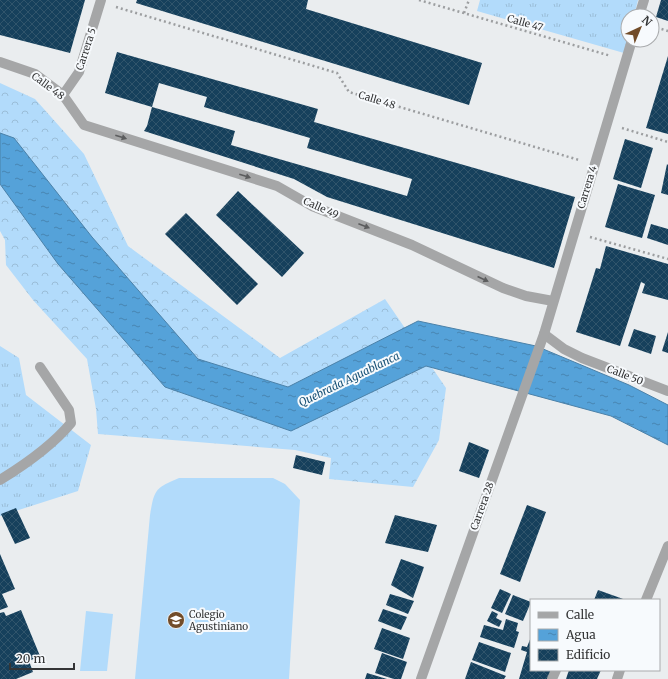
<svg xmlns="http://www.w3.org/2000/svg" width="668" height="679" font-family="Merriweather,serif">
<style>
.grass{fill:url(#grass-tufts)}
.forest{fill:url(#forest-crowns)}
.pitch{fill:#b2dbfb}
.water{fill:url(#water-ripples);stroke:#4b81a8}
.building{fill:url(#building-cross-hatch)}
.lines{fill:none;stroke-linecap:round;stroke-linejoin:round}
.path{stroke:#9c9ea0;stroke-width:2.5;stroke-dasharray:2 3;stroke-linecap:butt}
.service{stroke:#a5a6a7;stroke-width:10}
.minor{stroke:#a5a6a7;stroke-width:10}
.oneway{fill:#5c5d5e}
.labels{text-anchor:middle;dominant-baseline:central;stroke-width:4;stroke-linejoin:round;paint-order:stroke}
.street-label{font-size:10px;fill:#343536;stroke:#f7fafd}
.poi-label{font-size:10px;fill:#343536;stroke:#f7fafd;text-anchor:start}
.water-label{font-size:11px;font-style:italic;fill:#165075;stroke:#f7fafd}
</style>
<defs>
<pattern id="grass-tufts" width="24" height="20" patternUnits="userSpaceOnUse"><rect width="24" height="20" fill="#b2dbfb"/><path d="M3 7l-1-3M5 7V3M7 7l1-3M15 17l-1-3M17 17v-4M19 17l1-3" fill="none" stroke="#9abdd8"/></pattern>
<pattern id="forest-crowns" width="20" height="18" patternUnits="userSpaceOnUse"><rect width="20" height="18" fill="#b2dbfb"/><path d="M2 6a3 3 0 1 1 6 0M12 15a3 3 0 1 1 6 0" fill="none" stroke="#9abdd8"/></pattern>
<pattern id="water-ripples" width="26" height="14" patternUnits="userSpaceOnUse"><rect width="26" height="14" fill="#55a2d9"/><path d="M2 4q2-2 4 0t4 0M15 11q2-2 4 0t4 0" fill="none" stroke="#4785b1"/></pattern>
<pattern id="building-cross-hatch" width="8" height="8" patternUnits="userSpaceOnUse"><rect width="8" height="8" fill="#16405c"/><path d="M0 0l8 8M0 8l8-8" fill="none" stroke="#30546b"/></pattern>
</defs>
<rect width="100%" height="100%" fill="#eaedef"/>
<g class="grass">
<polygon points="480,0 638,0 634,16 628,16 628,37 624,53 477,11"/>
<polygon points="0,346 19,358 26,395 91,445 78,491 0,516"/>
</g>
<polygon class="forest" points="0,83 35,99 84,154 128,246 280,358 385,299 446,388 439,440 413,487 329,479 331,458 295,450 98,434 96,409 87,359 33,300 6,265 5,240 0,231"/>
<g class="pitch">
<path d="M179,478H273L285,484L300,500L289,679H135L150,515C154,490 155,488 179,478Z"/>
<polygon points="86,611 113,614 107,671 80,671"/>
</g>
<polygon class="water" points="0,133 14,138 92,237 198,359 288,387 418,321 536,346 629,385 668,405 668,445 611,416 426,366 291,431 165,387 58,264 0,184"/>
<g class="building">
<polygon points="0,0 85,0 70,53 0,35"/>
<polygon points="137,0 308,0 306,9 482,63 469,105 136,3"/>
<polygon points="661,0 668,0 668,21 656,17"/>
<polygon points="117,52 318,109 314,122 575,197 554,268 327,197 294,179 144,131 147,126 152,107 235,131 231,145 407,196 412,179 307,148 310,138 204,107 207,97 159,83 152,107 105,93"/>
<polygon points="668,56 668,134 646,128"/>
<polygon points="625,139 653,148 641,188 613,179"/>
<polygon points="667,164 668,165 668,195 661,193"/>
<polygon points="618,184 655,195 642,238 605,227"/>
<polygon points="238,191 304,253 282,277 216,215"/>
<polygon points="186,213 258,284 237,305 165,234"/>
<polygon points="651,224 668,229 668,245 647,238"/>
<polygon points="606,246 668,264 668,300 642,293 645,284 641,282 620,346 576,332 596,268 600,269"/>
<polygon points="634,329 656,336 651,354 628,346"/>
<polygon points="668,332 668,353 662,351"/>
<polygon points="469,442 489,450 479,478 459,471"/>
<polygon points="296,455 325,462 322,475 293,468"/>
<polygon points="527,505 546,512 520,582 500,574"/>
<polygon points="16,508 30,538 15,544 1,514"/>
<polygon points="395,515 437,525 428,552 385,543"/>
<polygon points="0,554 15,589 2,594 8,607 0,610"/>
<polygon points="401,559 424,567 413,598 391,585"/>
<polygon points="500,589 511,594 502,613 491,608"/>
<polygon points="598,590 626,600 594,600"/>
<polygon points="390,594 414,601 408,614 386,605"/>
<polygon points="513,595 531,602 523,621 505,614"/>
<polygon points="383,609 407,617 401,630 378,621"/>
<polygon points="21,610 40,656 29,661 33,672 16,679 0,679 0,613 4,612 6,616"/>
<polygon points="492,611 498,614 496,618 502,621 499,627 487,621"/>
<polygon points="506,619 518,623 516,631 519,632 514,648 480,637 484,625 503,630"/>
<polygon points="382,628 410,638 403,659 374,649"/>
<polygon points="531,637 531,670 553,670 550,679 519,679 527,652 521,650 522,646 527,647"/>
<polygon points="479,642 511,653 505,672 472,660"/>
<polygon points="382,653 407,662 401,679 394,679 375,673"/>
<polygon points="471,662 506,676 504,679 465,679"/>
<polygon points="569,670 601,670 597,679 566,679"/>
<polygon points="367,673 387,679 365,679"/>
</g>
<g class="lines">
<g class="path">
<polyline points="419,0 611,56"/>
<polyline points="116,7 337,73 349,92 579,160"/>
<polyline points="464,13 469,0"/>
<polyline points="652,26 668,31"/>
<polyline points="622,128 668,142"/>
<polyline points="590,237 668,259"/>
</g>
<path class="service" d="M0,480C26,464 52,446 71,423L69,410L40,367"/>
<g class="minor">
<polyline points="639,16 644,0"/>
<polyline points="0,62 35,74 63,95 84,125 277,186 312,206 412,245 503,288 526,296 553,301"/>
<polyline points="63,95 79,72 101,0"/>
<polyline points="544,334 564,349 582,358 668,391"/>
<polyline points="646,600 668,546"/>
<polyline points="421,679 544,334 632,40"/>
<polyline points="552,679 556,670"/>
<polyline points="617,679 620,670"/>
</g>
</g>
<defs><path id="oneway-solid" d="M-6-.8H1V-3.2L6.5 0L1 3.2V.8H-6Z"/></defs>
<g class="oneway">
<use href="#oneway-solid" transform="translate(121 137) rotate(18)"/>
<use href="#oneway-solid" transform="translate(245 176) rotate(18)"/>
<use href="#oneway-solid" transform="translate(364 226) rotate(21)"/>
<use href="#oneway-solid" transform="translate(483 279) rotate(25)"/>
</g>
<defs>
<g id="school-disc" transform="scale(0.9)"><circle r="9.5" fill="#724c29" stroke="#f7fafd"/><path d="M0-5L7-2L0 1L-7-2ZM-4 1L0 2.5L4 1V4Q0 6-4 4Z" fill="#fff"/></g>
</defs>
<g fill-rule="evenodd">
<use href="#school-disc" x="176" y="620"/>
</g>
<g class="labels">
<g class="street-label">
<text transform="translate(525 23) rotate(16)">Calle 47</text>
<text transform="translate(86 49) rotate(-72)">Carrera 5</text>
<text transform="translate(48 86) rotate(37)">Calle 48</text>
<text transform="translate(377 100) rotate(17)">Calle 48</text>
<text transform="translate(587 187) rotate(-73)">Carrera 4</text>
<text transform="translate(321 208) rotate(24)">Calle 49</text>
<text transform="translate(625 375) rotate(21)">Calle 50</text>
<text transform="translate(482 506) rotate(-70)">Carrera 28</text>
</g>
<g class="poi-label">
<text x="189" y="614">Colegio<tspan x="189" dy="12">Agustiniano</tspan></text>
</g>
<g class="water-label">
<text transform="translate(349 379) rotate(-26)">Quebrada Aguablanca</text>
</g>
</g>
<rect x="530" y="599" width="130" height="72" fill="#f7fafd" stroke="#a9abad"/>
<rect x="538" y="612" width="20" height="6" fill="#a5a6a7" stroke="#a9abad"/>
<text x="566" y="619" font-size="12" fill="#343536">Calle</text>
<rect x="538" y="629" width="20" height="12" fill="url(#water-ripples)" stroke="#a9abad"/>
<text x="566" y="639" font-size="12" fill="#343536">Agua</text>
<rect x="538" y="649" width="20" height="12" fill="url(#building-cross-hatch)" stroke="#a9abad"/>
<text x="566" y="659" font-size="12" fill="#343536">Edificio</text>
<g transform="translate(640 28) rotate(44)"><circle r="19" fill="#f7fafd" stroke="#a9abad"/>
<path d="M0-3L7 15L0 10L-7 15Z" fill="#724c29"/>
<text y="-6" font-size="11" font-weight="bold" text-anchor="middle" fill="#343536">N</text>
</g>
<path d="M10 663v6h64v-6" fill="none" stroke="#343536" stroke-width="2"/>
<text x="16" y="663" font-size="12" fill="#343536" stroke="#f7fafd" stroke-width="3" paint-order="stroke">20 m</text>
</svg>
